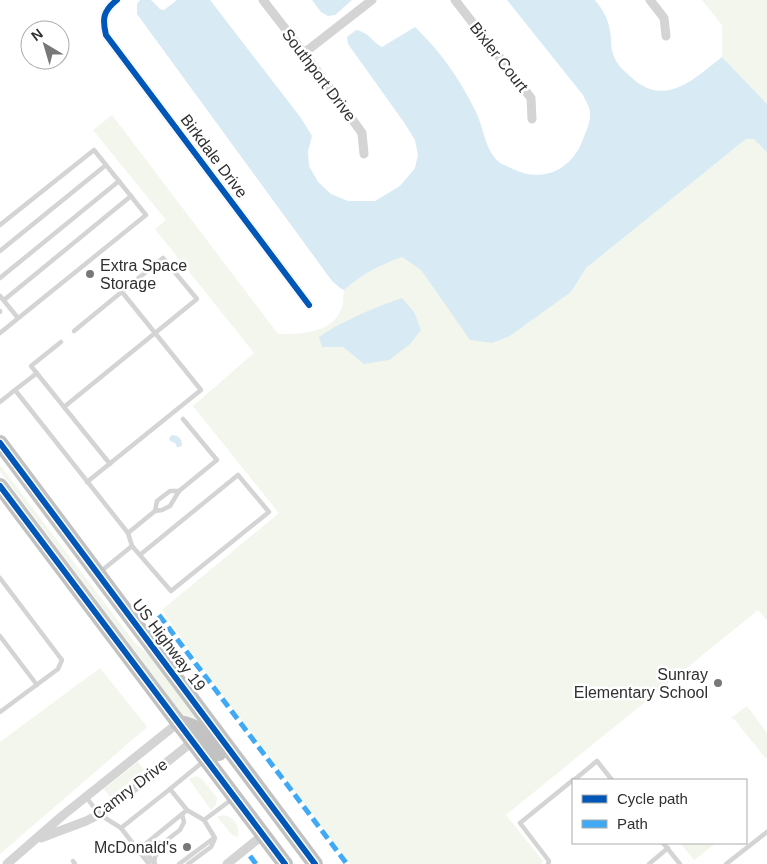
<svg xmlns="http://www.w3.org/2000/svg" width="767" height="864" font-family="Arial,sans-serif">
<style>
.green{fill:#f2f6ec;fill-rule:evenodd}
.water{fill:#d8eaf4}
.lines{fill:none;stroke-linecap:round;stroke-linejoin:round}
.lane{stroke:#d4d4d4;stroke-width:4.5}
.street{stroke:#d4d4d4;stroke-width:9}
.highway{stroke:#c2c2c2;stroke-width:16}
.quiet{stroke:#3fa9f5;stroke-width:5;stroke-dasharray:10 5;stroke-linecap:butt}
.cycleway-casing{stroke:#fff;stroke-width:9}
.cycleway{stroke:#0057b8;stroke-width:6}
.poi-dot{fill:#787878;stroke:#fff;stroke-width:2}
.labels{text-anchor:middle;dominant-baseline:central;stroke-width:5;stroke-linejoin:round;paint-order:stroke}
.street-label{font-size:16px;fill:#303030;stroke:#fff}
.poi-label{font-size:16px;fill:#303030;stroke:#fff;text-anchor:end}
</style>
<rect width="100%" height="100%" fill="#fff"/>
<g class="green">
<polygon points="702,0 767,0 767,104 722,57 722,25"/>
<path d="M112,115L278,334C299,334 331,334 341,310C344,304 343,296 344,290C362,274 380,265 402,257L421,270L470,340L510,336L571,292L586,268L746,139L754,138L767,152V620L758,610L506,815L543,861L541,864H350L209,677L162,610L279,513L193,406L254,353L155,229L166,220L93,130ZM421,330L364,364L343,347H322Z"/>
<polygon points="0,465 135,643 150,656 202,725 186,719 0,471"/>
<polygon points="100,668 147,727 0,854 0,742"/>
<polygon points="747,706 767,733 767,758 766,759 735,720 731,718"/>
<polygon points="138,762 144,770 110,797 104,789"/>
<polygon points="196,776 203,780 217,798 216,805 211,810 189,779"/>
<path d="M223,815C235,817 240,826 238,837L232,835L217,817Z"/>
<polygon points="680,843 716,843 694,860"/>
</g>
<g class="water">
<path d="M140,0H151L160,9L164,10L177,0H210L301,118L312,136L308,151L309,166L318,182L331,194L348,201H375L400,186L415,168L418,155L415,140L403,121L348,44L347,37L356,30C370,33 371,41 382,47L415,27C441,52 459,78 475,110C484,127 484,149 499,162C503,165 509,167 513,169C541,183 570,171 582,142C585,134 591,122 590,113C590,107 585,100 583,95L507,0H595C606,14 609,21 611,38C611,43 611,49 613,54C616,64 624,71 632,78C665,108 694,79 722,57L767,104V152L754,139H746L586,268L571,292L510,336L492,343L470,340L421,270L402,257C380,265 362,274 344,290L340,288L332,281L137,14V4Z"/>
<polygon points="312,0 352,0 335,15 328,16 321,12"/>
<path d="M402,298L414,312L421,330L410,344L389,360L364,364L343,347H322L319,337C346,319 371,309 402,298Z"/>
<path d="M172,435C178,435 182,439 182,445L180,447H177L175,443L170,441L169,438Z"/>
</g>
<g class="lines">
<g class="lane">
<polyline points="0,225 94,150 146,215 0,333"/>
<polyline points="0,251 106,165"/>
<polyline points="0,278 119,181"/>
<polyline points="0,296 18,318"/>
<polyline points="4,300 131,196"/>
<polyline points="0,311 0,312"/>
<polyline points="61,342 31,366 64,407 197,299 163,258 74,331"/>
<polyline points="15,390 37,373"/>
<polyline points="0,402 15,390 128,533 132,546 100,572"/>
<polyline points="64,407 110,464"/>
<polyline points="87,482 201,390 122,292"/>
<polyline points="155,511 157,501 170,491 179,491"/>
<polyline points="128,533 155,511 162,510 170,506 179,491 217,460 183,419"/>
<polyline points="132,546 171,591 269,512 238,475 141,554"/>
<polyline points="0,578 62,660 58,669 0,712"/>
<polyline points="0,636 37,685"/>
<polyline points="574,780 597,761 612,780"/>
<polyline points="170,789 204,761"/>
<polyline points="86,797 99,814 121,828 138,850"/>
<polyline points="204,820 231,800"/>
<polyline points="121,828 170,789 187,810"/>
<polyline points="663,843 680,864"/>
<polyline points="73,861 75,864"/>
<polyline points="154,863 155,857 163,843"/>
<polyline points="149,864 138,850 187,810 204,820 215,838 211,847 188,864"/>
<polyline points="155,864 148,855 148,849 153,843 163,843 180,830 184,822 182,814"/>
<polyline points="179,864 214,838"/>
<polyline points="548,864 549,861 520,823 573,780"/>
<polyline points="649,864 668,848"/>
<polyline points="726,864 767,832"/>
</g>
<g class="street">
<path d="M117,0C103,11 102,19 106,35L309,305"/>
<polyline points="263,0 304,53 362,133 364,154"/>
<polyline points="455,0 531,98 532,119"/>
<polyline points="650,0 664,18 666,36"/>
<polyline points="304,53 372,0"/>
<polyline points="41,838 86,821 106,811 192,742"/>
<polyline points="7,864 62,816 178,723"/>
<polyline points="227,864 263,835"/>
</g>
<g class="highway">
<polyline points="0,443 315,864"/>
<polyline points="0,486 285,864"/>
<path d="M178,723C199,726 207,736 219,753"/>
</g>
<g class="quiet">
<polyline points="159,615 347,864"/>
<polyline points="250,856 256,864"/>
</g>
<g class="cycleway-casing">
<g id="cycleway">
<path d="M117,0C103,11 102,19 106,35L309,305"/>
<polyline points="0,443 315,864"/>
<polyline points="0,486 285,864"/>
</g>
</g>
<use href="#cycleway" class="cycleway"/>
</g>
<g class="poi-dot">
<circle cx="90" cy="274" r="5"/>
<circle cx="718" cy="683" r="5"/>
<circle cx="187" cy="847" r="5"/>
</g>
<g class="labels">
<g class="street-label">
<text transform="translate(499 57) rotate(52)">Bixler Court</text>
<text transform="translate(319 75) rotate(53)">Southport Drive</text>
<text transform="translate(214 156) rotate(53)">Birkdale Drive</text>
<text transform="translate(169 645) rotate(53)">US Highway 19</text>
<text transform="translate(130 789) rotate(-37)">Camry Drive</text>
</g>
<g class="poi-label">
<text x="100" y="265" text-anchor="start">Extra Space<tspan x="100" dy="18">Storage</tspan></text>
<text x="708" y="674">Sunray<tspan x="708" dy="18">Elementary School</tspan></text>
<text x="177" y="847">McDonald's</text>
</g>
</g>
<rect x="572" y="779" width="175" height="65" fill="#ffffff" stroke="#acacac"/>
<rect x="582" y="795" width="25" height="8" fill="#0057b8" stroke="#acacac"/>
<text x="617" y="804" font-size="15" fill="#303030">Cycle path</text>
<rect x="582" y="820" width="25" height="8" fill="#3fa9f5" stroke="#acacac"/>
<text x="617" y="829" font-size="15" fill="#303030">Path</text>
<g transform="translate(45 45) rotate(322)"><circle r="24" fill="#ffffff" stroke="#acacac"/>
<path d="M0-4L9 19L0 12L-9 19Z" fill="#787878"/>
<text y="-8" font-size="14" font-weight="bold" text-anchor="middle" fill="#303030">N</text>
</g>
</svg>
